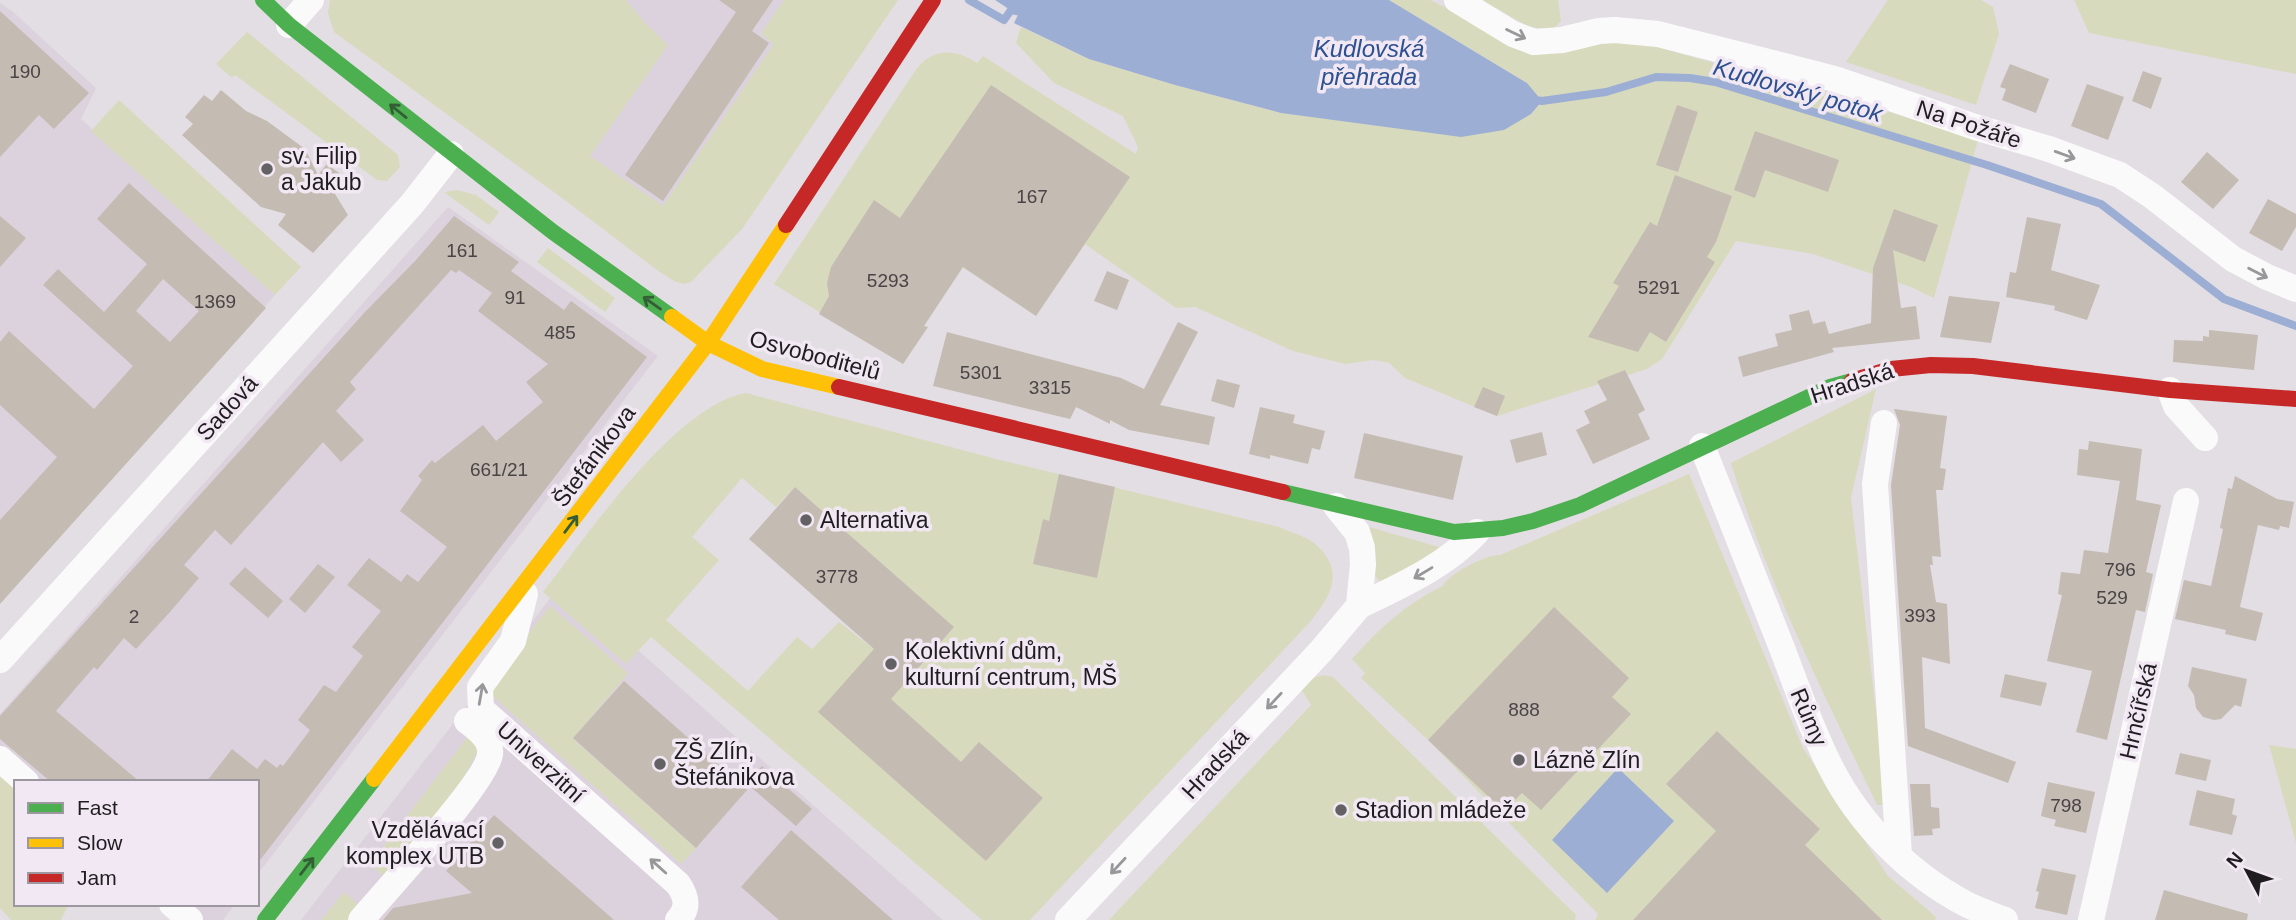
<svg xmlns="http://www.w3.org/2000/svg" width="2296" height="920" font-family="Helvetica,sans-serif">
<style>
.built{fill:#dcd2dd}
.green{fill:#d8dabe;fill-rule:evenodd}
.water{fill:#9caed4}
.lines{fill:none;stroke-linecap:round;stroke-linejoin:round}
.stream{stroke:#9caed4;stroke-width:8}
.building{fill:#c4bbb3;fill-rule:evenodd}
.street{stroke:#fbfafb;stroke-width:26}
.fast{stroke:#4caf50;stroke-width:16}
.slow{stroke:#ffc107;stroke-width:16}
.jam{stroke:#c62828;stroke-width:16}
.oneway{stroke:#989799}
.oneway2{stroke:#345f36}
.poi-dot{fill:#646165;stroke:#f1e8f3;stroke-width:2.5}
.labels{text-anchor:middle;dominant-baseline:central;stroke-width:7;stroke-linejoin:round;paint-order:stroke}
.number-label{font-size:19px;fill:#494446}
.street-label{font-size:23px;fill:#201d21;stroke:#f1e8f3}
.poi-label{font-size:23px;fill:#201d21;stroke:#f1e8f3;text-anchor:start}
.water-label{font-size:24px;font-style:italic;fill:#2d5090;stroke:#f1e8f3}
</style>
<rect width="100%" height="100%" fill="#e3dee3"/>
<g class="built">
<polygon points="611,0 824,0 673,231 563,164"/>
<polygon points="0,3 12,11 96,88 81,119 275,295 0,603"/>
<polygon points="448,207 658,356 257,875 257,782 39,782 0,749 0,714"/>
<polygon points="562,583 943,920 301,920"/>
<polygon points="185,904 235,904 223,920 203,920"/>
</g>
<g class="green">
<polygon points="330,0 626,0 646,24 668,45 590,156 663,206 774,44 761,34 784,0 898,0 742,229 691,282 684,284 674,281 661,273 562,198 334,32 328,13"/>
<path d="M1389,0H1430L1533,50L1636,41L1714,63L1802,84L1978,140L1934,298L1911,287L1813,254L1736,241L1662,359L1647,369L1497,416L1405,378L1389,363L1373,360L1345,364L1293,351L1195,307L1176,308L1085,244L1036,316L962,267L910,347L913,349L903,364L774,284L915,71C931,48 955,48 977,63L983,56L1136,154L1138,147L1123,116L1054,83L1016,43L1021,27L1089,59L1175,85L1281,113L1370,124L1527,83Z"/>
<polygon points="1482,0 1558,0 1561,21 1552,30 1529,27"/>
<polygon points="1888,0 1981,0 1993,7 1999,34 1976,105 1846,62"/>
<polygon points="2074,0 2296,0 2296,74 2089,33"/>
<polygon points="247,32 398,155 400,167 387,181 377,180 369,174 235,75 232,78 216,64"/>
<polygon points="119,100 301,267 275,295 91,131"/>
<polygon points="457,190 476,195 499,212 489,225 444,192"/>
<polygon points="548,248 615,298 605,312 537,262"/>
<path d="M1876,389L1851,498L1887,805H1877C1824,694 1767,582 1731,463Z"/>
<path d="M746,393L1000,460L1279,527C1290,532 1305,536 1314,543C1347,571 1331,596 1309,623L1030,920H982L651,637L626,664L543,592C587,536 675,405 746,393ZM742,478L776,507L795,487L953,627L874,649L839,622L812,649L797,637L748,691L666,620L719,560L692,537Z"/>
<path d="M1689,474L1803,748L1888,876L1936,917L1935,920H1595L1598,914L1428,740L1361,678L1365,673L1352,659C1380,628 1405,604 1443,586C1448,574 1487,554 1500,555Z"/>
<polygon points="1369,527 1439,547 1438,555 1388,582 1379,581 1373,573"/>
<polygon points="550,606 628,673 573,739 696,848 681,864 485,689"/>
<polygon points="1323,675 1333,677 1576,915 1575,920 1109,920 1311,705 1301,689 1312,678"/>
<polygon points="469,735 480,746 457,791 387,879 370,864"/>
<polygon points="2269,745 2296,749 2296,843"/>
<polygon points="0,775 16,788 16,904 69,904 61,920 11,920 0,908"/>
<polygon points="344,892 362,908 352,920 321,920"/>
</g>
<g class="water">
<polygon points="995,0 1389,0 1527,83 1542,101 1531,114 1504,130 1461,137 1281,113 1175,85 1089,59 1014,23 1018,15"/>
<polygon points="1618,768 1674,821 1607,893 1552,840"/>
</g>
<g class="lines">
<g class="stream">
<polyline points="969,0 1004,20 1011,10 1021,12"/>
<polyline points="1535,100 1542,101 1606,92 1656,77 1690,78 1715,82 1987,165 2101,204 2224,299 2296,326"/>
</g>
</g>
<g class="building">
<polygon points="719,0 773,0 752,31 769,43 663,201 625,175 736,12"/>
<polygon points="0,11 89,93 54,129 39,115 0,157"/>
<polygon points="2010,64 2049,79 2036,113 2002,100 2006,89 2000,87"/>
<polygon points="2143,71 2162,78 2151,109 2132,101"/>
<polygon points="2087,84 2124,97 2108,140 2071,126"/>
<polygon points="991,85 1130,177 1036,316 963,267 924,326 928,327 903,364 819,314 829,296 827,283 831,267 874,200 900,218"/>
<polygon points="221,90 246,111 267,121 305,149 318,175 327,164 347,179 335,194 348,215 313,253 278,225 286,214 261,207 182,135 193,124 185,117 204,95 212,101"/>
<polygon points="1677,105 1698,112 1678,172 1656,165"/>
<polygon points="1755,131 1839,160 1828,192 1765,170 1755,198 1734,190"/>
<polygon points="2207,152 2239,180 2213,209 2181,182"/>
<polygon points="1675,175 1732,196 1716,242 1707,257 1715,262 1666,342 1650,332 1638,352 1588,337 1619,286 1613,283 1650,222 1657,226"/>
<path d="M129,183L266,308L0,604V520L57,457L0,405V342L9,331L94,409L133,366L43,285L58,269L104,312L147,264L97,219ZM163,279L199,311L170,342L136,311Z"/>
<polygon points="2268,199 2296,214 2296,227 2282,251 2249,233"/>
<polygon points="1894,209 1938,225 1925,262 1893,250 1901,308 1916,306 1920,339 1832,348 1834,352 1743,377 1738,357 1778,346 1775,334 1792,330 1789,315 1809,310 1813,324 1825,321 1829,334 1871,323 1873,268"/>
<polygon points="0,216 26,238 0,267"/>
<polygon points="454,216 519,262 511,271 564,310 571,301 647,357 257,864 257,782 206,782 232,749 257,769 265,759 277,768 280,764 283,766 310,730 298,720 324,685 336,692 363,656 352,647 381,611 347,585 369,558 401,582 407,574 418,582 447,547 400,511 422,480 418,476 432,460 435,463 483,425 496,441 543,402 526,382 548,364 478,311 492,293 459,270 456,273 451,270 350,382 356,389 336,411 364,440 341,462 323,442 231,545 215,530 184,565 199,578 170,612 136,649 124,638 97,670 94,667 56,711 140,782 51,782 0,739 0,716 365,312 416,260"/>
<polygon points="2027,217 2061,224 2051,270 2100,285 2087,320 2054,310 2055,306 2006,297 2010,272 2016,273"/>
<polygon points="1107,271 1129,280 1117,310 1094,301"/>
<polygon points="1949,296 2000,302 1991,343 1940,337"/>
<polygon points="1178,322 1198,332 1160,405 1215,417 1209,445 1129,430 1110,420 1110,424 1076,407 1070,419 933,386 947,332 1121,378 1144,389"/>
<polygon points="2209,330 2258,335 2254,370 2173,362 2174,340 2203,341 2203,336 2209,337"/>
<polygon points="1625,370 1645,410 1638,414 1650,439 1593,464 1576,430 1590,423 1584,411 1607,400 1597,381"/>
<polygon points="1217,379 1240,385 1234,408 1211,401"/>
<polygon points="1483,387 1505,396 1497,416 1474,407"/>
<polygon points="1260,407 1295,415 1293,423 1325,431 1320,450 1312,448 1308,464 1270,455 1270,459 1249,454"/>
<polygon points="1894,409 1947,416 1940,468 1946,469 1943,490 1936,490 1941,557 1932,556 1933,565 1930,565 1936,602 1947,604 1950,664 1922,657 1925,728 2016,762 2008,783 1908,746 1891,485 1900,425"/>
<polygon points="1542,432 1547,455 1516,463 1510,440"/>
<polygon points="1364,433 1463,456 1453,500 1354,478"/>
<polygon points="2089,441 2142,449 2136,500 2161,505 2146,572 2153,574 2145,612 2136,610 2107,740 2076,732 2092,671 2047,661 2062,595 2058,594 2061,572 2080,574 2084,550 2108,553 2120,481 2077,475 2079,449 2088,450"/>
<polygon points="1059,474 1115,487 1097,578 1033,564 1043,519 1049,521"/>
<polygon points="2235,476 2277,499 2294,502 2289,528 2280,526 2279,530 2258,525 2240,607 2263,613 2256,641 2225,634 2226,630 2175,619 2184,580 2211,586 2223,529 2220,528 2228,488 2232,489"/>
<polygon points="795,487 954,627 891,699 961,762 979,742 1043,798 986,861 818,712 874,649 749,539"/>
<polygon points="318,564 335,577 305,613 289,599"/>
<polygon points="245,567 283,601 268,618 229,584"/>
<polygon points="1554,607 1629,678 1612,697 1631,714 1541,810 1522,793 1504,811 1428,740"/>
<polygon points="2192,667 2247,679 2241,707 2235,705 2221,719 2214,720 2203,717 2196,708 2194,695 2188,686"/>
<polygon points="2005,674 2047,683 2041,706 2000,697"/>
<polygon points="624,681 747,790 696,848 573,738"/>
<polygon points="1717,731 1820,829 1805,845 1882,920 1633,920 1716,831 1666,784"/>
<polygon points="2180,753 2211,760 2206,781 2175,774"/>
<polygon points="762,766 812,809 796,826 746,783"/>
<polygon points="2048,782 2095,792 2086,833 2054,826 2056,820 2041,816"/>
<polygon points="1910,784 1930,784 1931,807 1939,808 1940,828 1932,829 1933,835 1914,836"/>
<polygon points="2197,790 2235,799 2232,814 2237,816 2232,835 2189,825"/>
<polygon points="494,815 614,920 383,920 393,908 472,893 446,871"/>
<polygon points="791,830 893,920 779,920 741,887"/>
<polygon points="2042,868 2076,875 2067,915 2035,908 2039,892 2036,891"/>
<polygon points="2164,890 2248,914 2247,920 2155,920"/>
</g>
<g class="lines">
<g class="street">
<polyline points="1457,0 1513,34 1534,42 1562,40 1599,31 1615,30 1658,34 1835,79 1975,127 2049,149 2120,175 2152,196 2233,259 2267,277 2296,289"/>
<polyline points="289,25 311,0"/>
<polyline points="2170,390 2176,406 2205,438"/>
<polyline points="1884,423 1875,484 1899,855"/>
<path d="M1702,446C1727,510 1753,574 1778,638C1795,681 1809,725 1830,766C1859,824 1909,874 1966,904C1978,910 1992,915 2005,920"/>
<path d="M525,594L513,641L480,687L481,709L678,884C687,897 689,908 678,920"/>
<path d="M1359,606C1400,586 1446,566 1477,532"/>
<polyline points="0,660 412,204 451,154"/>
<polyline points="0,759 26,782"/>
<polyline points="172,904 190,920"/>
<path d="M361,920C384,893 488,780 490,754C492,739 477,729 467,721"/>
<polyline points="1068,920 1321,651 1359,606 1360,594 1363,565 1362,548 1357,532 1336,506"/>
<polyline points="2091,920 2186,501"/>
</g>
<g class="fast">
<polyline points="263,0 289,25 553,232 672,317"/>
<polyline points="1283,492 1454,532 1503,528 1533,521 1580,505 1830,387 1852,381"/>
<polyline points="265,920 374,779"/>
</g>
<g class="slow">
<polyline points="786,225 708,343 762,369 839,387"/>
<polyline points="374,779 708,343 672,317"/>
</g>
<g class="jam">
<polyline points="786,225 933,0"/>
<polyline points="1852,381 1891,369 1931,365 1973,366 2170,390 2296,399"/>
<polyline points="839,387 1283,492"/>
</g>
</g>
<defs><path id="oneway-shaft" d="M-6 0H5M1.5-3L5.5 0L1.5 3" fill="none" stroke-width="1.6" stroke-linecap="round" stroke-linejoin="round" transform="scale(1.75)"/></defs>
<g class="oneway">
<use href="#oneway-shaft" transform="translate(1516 34) rotate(26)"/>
<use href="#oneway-shaft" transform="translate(2065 155) rotate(20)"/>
<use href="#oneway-shaft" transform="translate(2258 273) rotate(27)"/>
<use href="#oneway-shaft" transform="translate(1423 573) rotate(149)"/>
<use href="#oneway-shaft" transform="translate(481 694) rotate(-80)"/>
<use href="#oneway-shaft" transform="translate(1274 701) rotate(133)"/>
<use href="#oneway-shaft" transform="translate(658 866) rotate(-138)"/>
<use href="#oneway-shaft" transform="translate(1118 866) rotate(133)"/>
</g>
<g class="oneway2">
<use href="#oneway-shaft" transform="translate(398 111) rotate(-141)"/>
<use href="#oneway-shaft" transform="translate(652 303) rotate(-145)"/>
<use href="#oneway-shaft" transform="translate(571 524) rotate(-53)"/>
<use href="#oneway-shaft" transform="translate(307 866) rotate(-52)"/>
</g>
<g class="poi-dot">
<circle cx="267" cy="169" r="7"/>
<circle cx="806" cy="520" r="7"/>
<circle cx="891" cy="664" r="7"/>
<circle cx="1519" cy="760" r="7"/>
<circle cx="660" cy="764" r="7"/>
<circle cx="1341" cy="810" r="7"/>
<circle cx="498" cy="843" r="7"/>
</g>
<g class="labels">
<g class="number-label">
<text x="25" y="71">190</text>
<text x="1032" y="196">167</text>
<text x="462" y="250">161</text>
<text x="888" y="280">5293</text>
<text x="1659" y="287">5291</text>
<text x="515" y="297">91</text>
<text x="215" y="301">1369</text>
<text x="560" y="332">485</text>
<text x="981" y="372">5301</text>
<text x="1050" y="387">3315</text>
<text x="499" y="469">661/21</text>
<text x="2120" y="569">796</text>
<text x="837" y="576">3778</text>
<text x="2112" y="597">529</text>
<text x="1920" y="615">393</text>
<text x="134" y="616">2</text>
<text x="1524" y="709">888</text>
<text x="2066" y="805">798</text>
</g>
<g class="street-label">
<text transform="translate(1969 124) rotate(18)">Na Požáře</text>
<text transform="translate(815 355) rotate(15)">Osvoboditelů</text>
<text transform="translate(1852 383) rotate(-18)">Hradská</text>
<text transform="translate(227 408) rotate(-48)">Sadová</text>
<text transform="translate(594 456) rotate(-53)">Štefánikova</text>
<text transform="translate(2138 711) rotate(-77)">Hrnčířská</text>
<text transform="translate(1809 717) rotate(67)">Růmy</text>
<text transform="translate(541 762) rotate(42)">Univerzitní</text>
<text transform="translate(1215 764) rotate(-47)">Hradská</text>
</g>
<g class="poi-label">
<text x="281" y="156">sv. Filip<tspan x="281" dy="26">a Jakub</tspan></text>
<text x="820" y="520">Alternativa</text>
<text x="905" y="651">Kolektivní dům,<tspan x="905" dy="26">kulturní centrum, MŠ</tspan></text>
<text x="674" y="751">ZŠ Zlín,<tspan x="674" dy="26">Štefánikova</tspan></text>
<text x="1533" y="760">Lázně Zlín</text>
<text x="1355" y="810">Stadion mládeže</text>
<text x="484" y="830" text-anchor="end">Vzdělávací<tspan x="484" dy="26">komplex UTB</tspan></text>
</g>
<g class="water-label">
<text x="1369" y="48">Kudlovská<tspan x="1369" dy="28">přehrada</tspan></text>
<text transform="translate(1798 90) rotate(16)">Kudlovský potok</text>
</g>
</g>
<rect x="14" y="780" width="245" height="126" fill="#f1e8f3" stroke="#9d979f" stroke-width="2"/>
<rect x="28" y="803" width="35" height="10" fill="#4caf50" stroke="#9d979f" stroke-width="2"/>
<text x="77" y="815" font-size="21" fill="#201d21">Fast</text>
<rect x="28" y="838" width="35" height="10" fill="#ffc107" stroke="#9d979f" stroke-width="2"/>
<text x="77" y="850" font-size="21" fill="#201d21">Slow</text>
<rect x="28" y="873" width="35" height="10" fill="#c62828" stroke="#9d979f" stroke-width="2"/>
<text x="77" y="885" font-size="21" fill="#201d21">Jam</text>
<g transform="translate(2247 871) rotate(311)" stroke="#f1e8f3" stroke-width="5" paint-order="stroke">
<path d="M0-5L12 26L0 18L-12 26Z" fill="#201d21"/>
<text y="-10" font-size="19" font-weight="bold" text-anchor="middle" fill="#201d21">N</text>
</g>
</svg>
